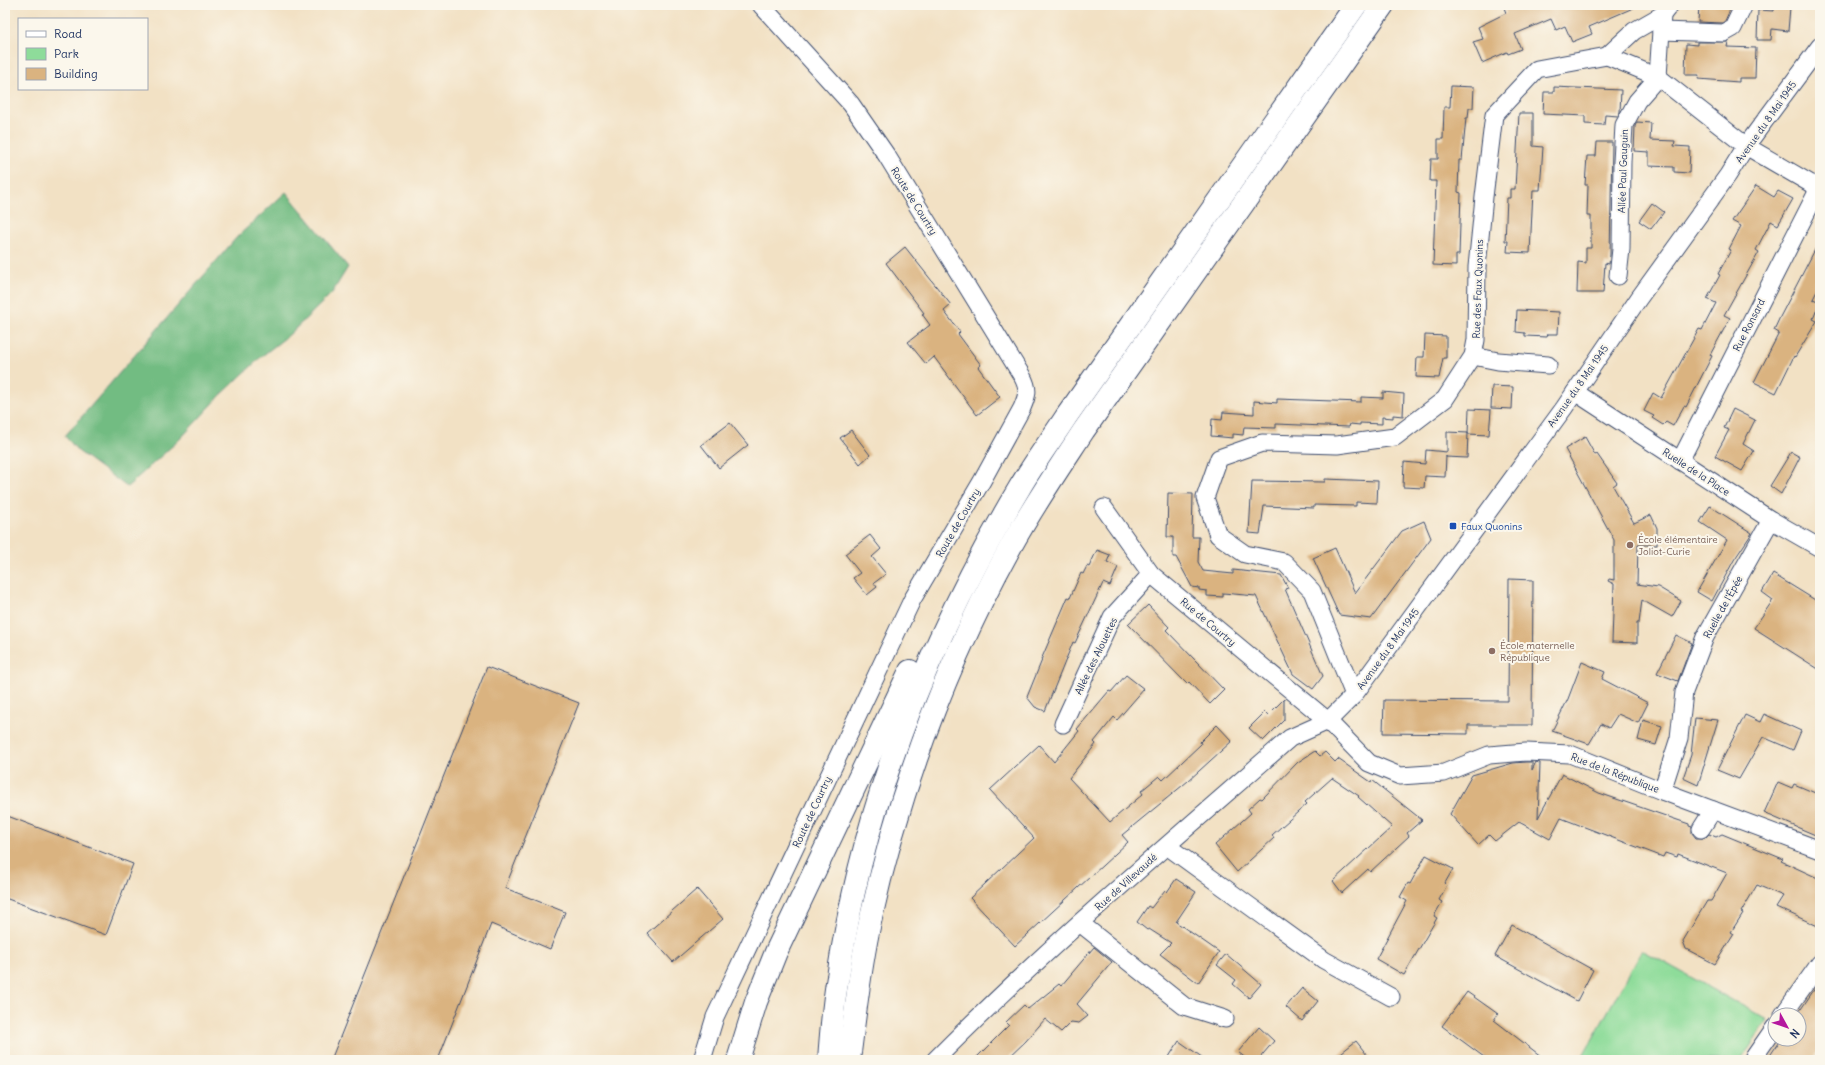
<svg xmlns="http://www.w3.org/2000/svg" width="1825" height="1065" font-family="Delius,sans-serif">
<style>
.green{fill:#8edc9a;stroke:#54867c}
.forest{fill:#72bc82;stroke:#467670}
.building{fill:#dab380}
.lines{fill:none;stroke-linecap:round;stroke-linejoin:round}
.minor-casing{stroke:#3b4a6d;stroke-width:19}
.highway-casing{stroke:#3b4a6d;stroke-width:24}
.minor{stroke:#fff;stroke-width:17}
.highway{stroke:#fff;stroke-width:22}
.transit-dot{fill:#1a4fb4;stroke:#fbf7ec;stroke-width:1.5}
.education-dot{fill:#8d6e63;stroke:#fbf7ec;stroke-width:1.5}
.labels{text-anchor:middle;dominant-baseline:central;stroke-width:4;stroke-linejoin:round;paint-order:stroke}
.street-label{font-size:10px;fill:#1b2f5e;stroke:#fbf7ec}
.transit-label{font-size:10px;fill:#164399;stroke:#fbf7ec;text-anchor:start}
.education-label{font-size:10px;fill:#785e54;stroke:#fbf7ec;text-anchor:start}
</style>
<rect width="100%" height="100%" fill="#fbf7ec"/>
<filter id="ink" filterUnits="userSpaceOnUse"><feTurbulence type="fractalNoise" baseFrequency=".025" numOctaves="2"/><feDisplacementMap in="SourceGraphic" scale="8" xChannelSelector="R" yChannelSelector="G"/><feConvolveMatrix kernelMatrix="1 2 1 2 8 2 1 2 1" color-interpolation-filters="sRGB"/></filter>
<filter id="wash" filterUnits="userSpaceOnUse"><feTurbulence type="fractalNoise" baseFrequency=".012" numOctaves="4" result="noise"/><feDisplacementMap in="SourceGraphic" scale="16" xChannelSelector="R" yChannelSelector="G"/><feGaussianBlur stdDeviation="0.9" result="paint"/><feColorMatrix in="noise" values="0 0 0 0 0 0 0 0 0 0 0 0 0 0 0 0 0 1.4 0 .05"/><feComposite in="paint" operator="in"/></filter>
<g filter="url(#wash)">
<rect width="100%" height="100%" fill="#f2e1c4"/>
<polygon class="green" points="1642,950 1768,1020 1741,1060 1581,1060"/>
<polygon class="forest" points="286,192 348,267 332,293 290,334 262,356 220,396 180,439 127,487 78,451 65,436 237,237"/>
<g id="blocks">
<g class="building">
<polygon points="1503,5 1640,5 1589,27 1592,34 1572,42 1565,26 1556,30 1551,19 1515,34 1521,49 1508,54 1507,52 1482,63 1473,42 1483,39 1478,27 1506,13"/>
<polygon points="1699,5 1730,5 1729,12 1725,21 1722,23 1698,22"/>
<polygon points="1774,6 1790,7 1788,31 1772,29 1771,40 1757,40 1758,10 1774,11"/>
<polygon points="1697,42 1728,42 1727,47 1756,48 1755,78 1739,78 1739,82 1698,79 1699,75 1685,75 1686,44 1697,45"/>
<polygon points="1451,86 1474,87 1473,108 1469,108 1468,118 1466,118 1462,160 1459,160 1458,192 1461,193 1459,255 1456,255 1456,266 1433,265 1436,181 1430,181 1431,159 1438,159 1438,139 1443,139 1444,107 1450,107"/>
<polygon points="1554,87 1621,90 1620,112 1618,116 1605,115 1604,125 1585,124 1585,116 1543,114 1544,92 1554,92"/>
<polygon points="1519,113 1533,113 1533,146 1543,147 1540,190 1533,190 1530,253 1507,252 1508,241 1505,241 1507,198 1510,198 1510,189 1515,189"/>
<polygon points="1637,122 1651,123 1650,140 1675,141 1674,146 1690,147 1689,173 1674,172 1674,167 1649,166 1649,152 1634,151 1635,126"/>
<polygon points="1597,142 1612,142 1610,255 1609,264 1605,263 1603,293 1577,293 1578,262 1586,263 1586,248 1591,248 1591,216 1587,216 1588,185 1585,185 1587,156 1596,156"/>
<polygon points="1756,186 1774,197 1778,191 1793,199 1778,225 1771,221 1756,250 1759,252 1724,315 1730,318 1710,355 1712,356 1686,407 1684,406 1673,426 1666,422 1663,425 1652,418 1654,416 1644,411 1653,393 1661,398 1699,329 1702,330 1716,303 1707,299 1720,275 1718,274 1731,250 1729,249 1741,226 1732,221"/>
<polygon points="1652,203 1664,212 1651,229 1639,221"/>
<polygon points="1820,240 1820,285 1813,299 1820,302 1813,319 1817,321 1795,357 1794,356 1776,393 1754,382 1779,333 1774,330 1780,317"/>
<polygon points="905,247 951,305 944,311 960,332 958,334 981,365 978,367 1000,397 977,415 934,357 926,364 908,342 930,325 922,314 924,313 886,263"/>
<polygon points="1517,310 1559,312 1558,334 1548,334 1547,337 1525,336 1525,333 1516,332"/>
<polygon points="1425,335 1446,336 1446,358 1443,358 1439,378 1416,377 1417,357 1424,357"/>
<polygon points="1492,386 1513,387 1512,409 1491,408"/>
<polygon points="1383,392 1404,394 1403,416 1393,415 1393,418 1382,417 1382,424 1360,423 1360,425 1350,424 1349,427 1276,424 1276,428 1244,427 1243,435 1233,434 1233,438 1211,436 1212,419 1222,420 1223,412 1254,414 1254,401 1277,403 1277,399 1361,402 1361,397 1383,398"/>
<polygon points="1469,409 1491,410 1489,435 1468,434"/>
<polygon points="1733,409 1755,420 1743,444 1754,451 1742,471 1715,456 1729,430 1724,428"/>
<polygon points="730,423 748,445 719,468 701,445"/>
<polygon points="851,430 870,455 860,464 840,438"/>
<polygon points="1447,432 1468,433 1467,458 1446,457 1446,456 1445,477 1425,476 1424,488 1403,487 1404,462 1425,464 1426,450 1447,452"/>
<polygon points="1585,437 1595,455 1597,454 1617,483 1613,486 1634,523 1651,515 1657,528 1657,545 1638,545 1637,584 1658,587 1681,601 1672,617 1642,600 1639,623 1637,623 1637,643 1612,642 1614,584 1608,581 1609,579 1614,580 1614,540 1565,449"/>
<polygon points="1791,452 1800,457 1781,494 1770,486"/>
<polygon points="1325,479 1378,481 1377,503 1356,502 1356,506 1314,505 1314,508 1264,506 1260,534 1249,533 1252,481 1325,482"/>
<polygon points="1168,493 1193,494 1192,537 1199,537 1198,562 1203,571 1233,574 1233,570 1281,575 1288,588 1285,589 1323,676 1313,689 1293,674 1256,596 1223,593 1223,597 1207,596 1207,591 1199,590 1199,588 1192,587 1176,557 1173,557 1173,537 1167,537"/>
<polygon points="1710,506 1752,533 1734,560 1712,601 1697,592 1727,540 1700,522"/>
<polygon points="1424,521 1431,538 1371,619 1339,615 1313,558 1335,548 1355,593 1402,531"/>
<polygon points="870,535 881,549 872,557 886,574 874,583 877,587 867,595 853,578 860,573 845,554"/>
<polygon points="1097,550 1110,555 1107,562 1118,567 1110,586 1103,583 1075,643 1073,642 1045,711 1035,707 1027,697 1042,660 1041,660 1068,597 1070,598 1081,573 1083,574 1087,566 1089,567"/>
<polygon points="1773,574 1820,603 1820,670 1754,628 1773,600 1762,592"/>
<polygon points="1509,579 1533,580 1532,725 1468,725 1468,734 1383,733 1384,700 1508,701"/>
<polygon points="1148,605 1169,627 1166,630 1224,690 1210,704 1189,682 1187,684 1128,624"/>
<polygon points="1676,635 1692,643 1678,681 1657,673"/>
<polygon points="1582,662 1605,672 1602,679 1648,703 1638,723 1618,714 1609,728 1601,724 1589,744 1552,731 1568,699"/>
<polygon points="487,667 579,703 505,888 565,912 550,949 491,924 438,1060 331,1060"/>
<polygon points="1126,675 1144,689 1117,720 1114,717 1094,742 1096,744 1069,778 1110,822 1143,794 1141,791 1159,776 1163,780 1201,744 1200,742 1217,725 1232,741 1188,781 1122,835 1128,842 1015,946 970,898 1034,838 990,790 1039,745 1054,762 1079,731 1077,729 1098,704 1109,691 1111,692"/>
<polygon points="1284,699 1284,720 1263,741 1249,728 1265,712 1268,715"/>
<polygon points="1764,714 1801,731 1793,750 1763,737 1739,779 1717,770 1745,715 1760,722"/>
<polygon points="1695,718 1718,720 1698,785 1683,778 1691,755"/>
<polygon points="1643,720 1662,726 1656,745 1638,740"/>
<polygon points="1315,751 1320,756 1325,752 1335,762 1338,759 1371,782 1372,780 1422,820 1407,833 1409,836 1370,872 1368,869 1342,893 1333,881 1392,827 1358,797 1359,796 1332,778 1305,802 1307,804 1272,835 1274,838 1237,872 1215,845 1251,813 1248,809 1260,798 1262,799 1298,762"/>
<polygon points="1526,762 1532,762 1532,770 1536,762 1540,763 1538,818 1562,774 1599,793 1689,824 1689,826 1692,827 1692,833 1696,838 1705,838 1709,834 1716,837 1722,834 1783,859 1781,861 1820,879 1820,927 1776,907 1783,896 1757,885 1741,912 1743,913 1731,932 1734,934 1715,964 1686,949 1683,941 1707,901 1711,901 1727,873 1678,854 1677,857 1665,853 1663,857 1561,818 1550,839 1519,822 1495,841 1489,835 1478,845 1450,814 1472,775 1513,763"/>
<polygon points="1778,782 1792,788 1794,784 1820,795 1820,837 1764,813"/>
<polygon points="5,815 133,864 106,935 5,898"/>
<polygon points="1426,855 1453,869 1445,883 1447,885 1439,900 1442,902 1434,916 1437,918 1404,975 1376,959 1407,901 1400,897 1408,883 1410,884"/>
<polygon points="1176,879 1196,892 1176,922 1219,952 1198,983 1160,954 1171,943 1149,929 1147,930 1137,922 1148,906 1151,908 1165,890 1167,892"/>
<polygon points="697,889 723,919 673,962 647,933"/>
<polygon points="1512,925 1593,970 1577,1001 1495,956"/>
<polygon points="1094,947 1112,962 1077,1004 1088,1016 1079,1023 1071,1022 1061,1032 1045,1019 1026,1041 1006,1060 974,1060 1009,1025 1006,1022 1024,1005 1028,1009 1059,984 1061,986"/>
<polygon points="1226,954 1261,984 1249,998 1233,984 1236,980 1217,965"/>
<polygon points="1820,981 1820,1049 1812,1060 1767,1060 1781,1039 1799,1039 1799,1015 1797,1015"/>
<polygon points="1302,988 1318,1001 1302,1021 1286,1007"/>
<polygon points="1467,992 1498,1014 1494,1020 1546,1060 1488,1060 1442,1026"/>
<polygon points="1259,1027 1274,1041 1258,1060 1248,1060 1238,1052"/>
<polygon points="1179,1041 1206,1060 1167,1060"/>
<polygon points="1356,1041 1371,1060 1332,1060"/>
</g>
</g>
</g>
<g filter="url(#ink)">
<use href="#blocks" fill-opacity="0" stroke="#3b4a6d" stroke-width="1"/>
<g class="lines">
<g class="minor-casing">
<g id="minor">
<polyline points="1661,31 1724,33 1733,28 1744,5"/>
<polyline points="1607,56 1634,31 1662,15 1670,5"/>
<polyline points="1618,276 1621,249 1622,162 1624,125 1637,101 1658,77 1662,15"/>
<polyline points="1473,356 1498,361 1548,365"/>
<polyline points="1575,392 1771,520 1820,548"/>
<polyline points="1680,461 1819,188"/>
<polyline points="1104,508 1151,574 1328,721 1369,763 1400,776 1444,773 1489,755 1526,752 1570,754 1662,791 1820,850"/>
<polyline points="1354,695 1312,591 1284,562 1245,554 1218,535 1205,498 1219,458 1262,443 1337,445 1395,437 1445,399 1473,356 1476,340 1477,267 1484,197 1494,115 1537,69 1607,56 1658,77 1746,146 1820,189"/>
<polyline points="1063,724 1112,617 1151,574"/>
<polyline points="1662,791 1679,738 1684,692 1705,637 1771,520"/>
<polyline points="1701,829 1713,810"/>
<polyline points="1167,846 1324,960 1391,997"/>
<polyline points="1080,923 1184,1006 1225,1019"/>
<polyline points="1783,1015 1820,963"/>
<path d="M702,1060L715,1017L912,600L982,481L1022,408C1028,394 1029,389 1022,376L887,156L851,104L761,5"/>
<path d="M935,1060C1048,946 1170,843 1290,738L1328,721L1354,695L1564,408L1639,298L1728,175L1746,146L1820,46"/>
<polyline points="1752,1060 1775,1027"/>
</g>
</g>
<g class="highway-casing">
<g id="highway">
<polyline points="738,1060 756,1002 776,952 910,671"/>
<path d="M829,1060C831,1032 833,1004 838,977C864,803 930,637 1020,487C1034,463 1051,440 1066,417L1356,5"/>
<path d="M849,1060C855,1014 860,967 870,922C899,790 946,664 1011,546C1033,506 1059,468 1084,430L1383,5"/>
</g>
</g>
<use href="#minor" class="minor"/>
<use href="#highway" class="highway"/>
</g>
</g>
<rect class="transit-dot" x="1449" y="522" width="8" height="8" rx="2"/>
<g class="education-dot">
<circle cx="1630" cy="545" r="4"/>
<circle cx="1492" cy="651" r="4"/>
</g>
<g class="labels">
<g class="street-label">
<text transform="translate(1766 122) rotate(-55)">Avenue du 8 Mai 1945</text>
<text transform="translate(1623 171) rotate(-88)">Allée Paul Gauguin</text>
<text transform="translate(914 201) rotate(58)">Route de Courtry</text>
<text transform="translate(1478 289) rotate(-88)">Rue des Faux Quonins</text>
<text transform="translate(1749 325) rotate(-63)">Rue Ronsard</text>
<text transform="translate(1578 386) rotate(-55)">Avenue du 8 Mai 1945</text>
<text transform="translate(1696 472) rotate(33)">Ruelle de la Place</text>
<text transform="translate(958 523) rotate(-60)">Route de Courtry</text>
<text transform="translate(1723 607) rotate(-61)">Ruelle de l'Épée</text>
<text transform="translate(1208 622) rotate(40)">Rue de Courtry</text>
<text transform="translate(1388 649) rotate(-54)">Avenue du 8 Mai 1945</text>
<text transform="translate(1096 656) rotate(-64)">Allée des Alouettes</text>
<text transform="translate(1615 773) rotate(21)">Rue de la République</text>
<text transform="translate(812 812) rotate(-65)">Route de Courtry</text>
<text transform="translate(1126 882) rotate(-42)">Rue de Villevaudé</text>
</g>
<g class="transit-label">
<text x="1461" y="526">Faux Quonins</text>
</g>
<g class="education-label">
<text x="1638" y="539">École élémentaire<tspan x="1638" dy="12">Joliot-Curie</tspan></text>
<text x="1500" y="645">École maternelle<tspan x="1500" dy="12">République</tspan></text>
</g>
</g>
<rect width="1825" height="1065" fill="none" stroke="#fbf7ec" stroke-width="20"/>
<rect x="18" y="18" width="130" height="72" fill="#fbf7ec" stroke="#a1a7b3"/>
<rect x="26" y="31" width="20" height="6" fill="#ffffff" stroke="#a1a7b3"/>
<text x="54" y="38" font-size="12" fill="#1b2f5e">Road</text>
<rect x="26" y="48" width="20" height="12" fill="#8edc9a" stroke="#a1a7b3"/>
<text x="54" y="58" font-size="12" fill="#1b2f5e">Park</text>
<rect x="26" y="68" width="20" height="12" fill="#dab380" stroke="#a1a7b3"/>
<text x="54" y="78" font-size="12" fill="#1b2f5e">Building</text>
<g transform="translate(1787 1027) rotate(130)"><circle r="19" fill="#fbf7ec" stroke="#a1a7b3"/>
<path d="M0-3L7 15L0 10L-7 15Z" fill="#b5179e"/>
<text y="-6" font-size="11" font-weight="bold" text-anchor="middle" fill="#1b2f5e">N</text>
</g>
</svg>
